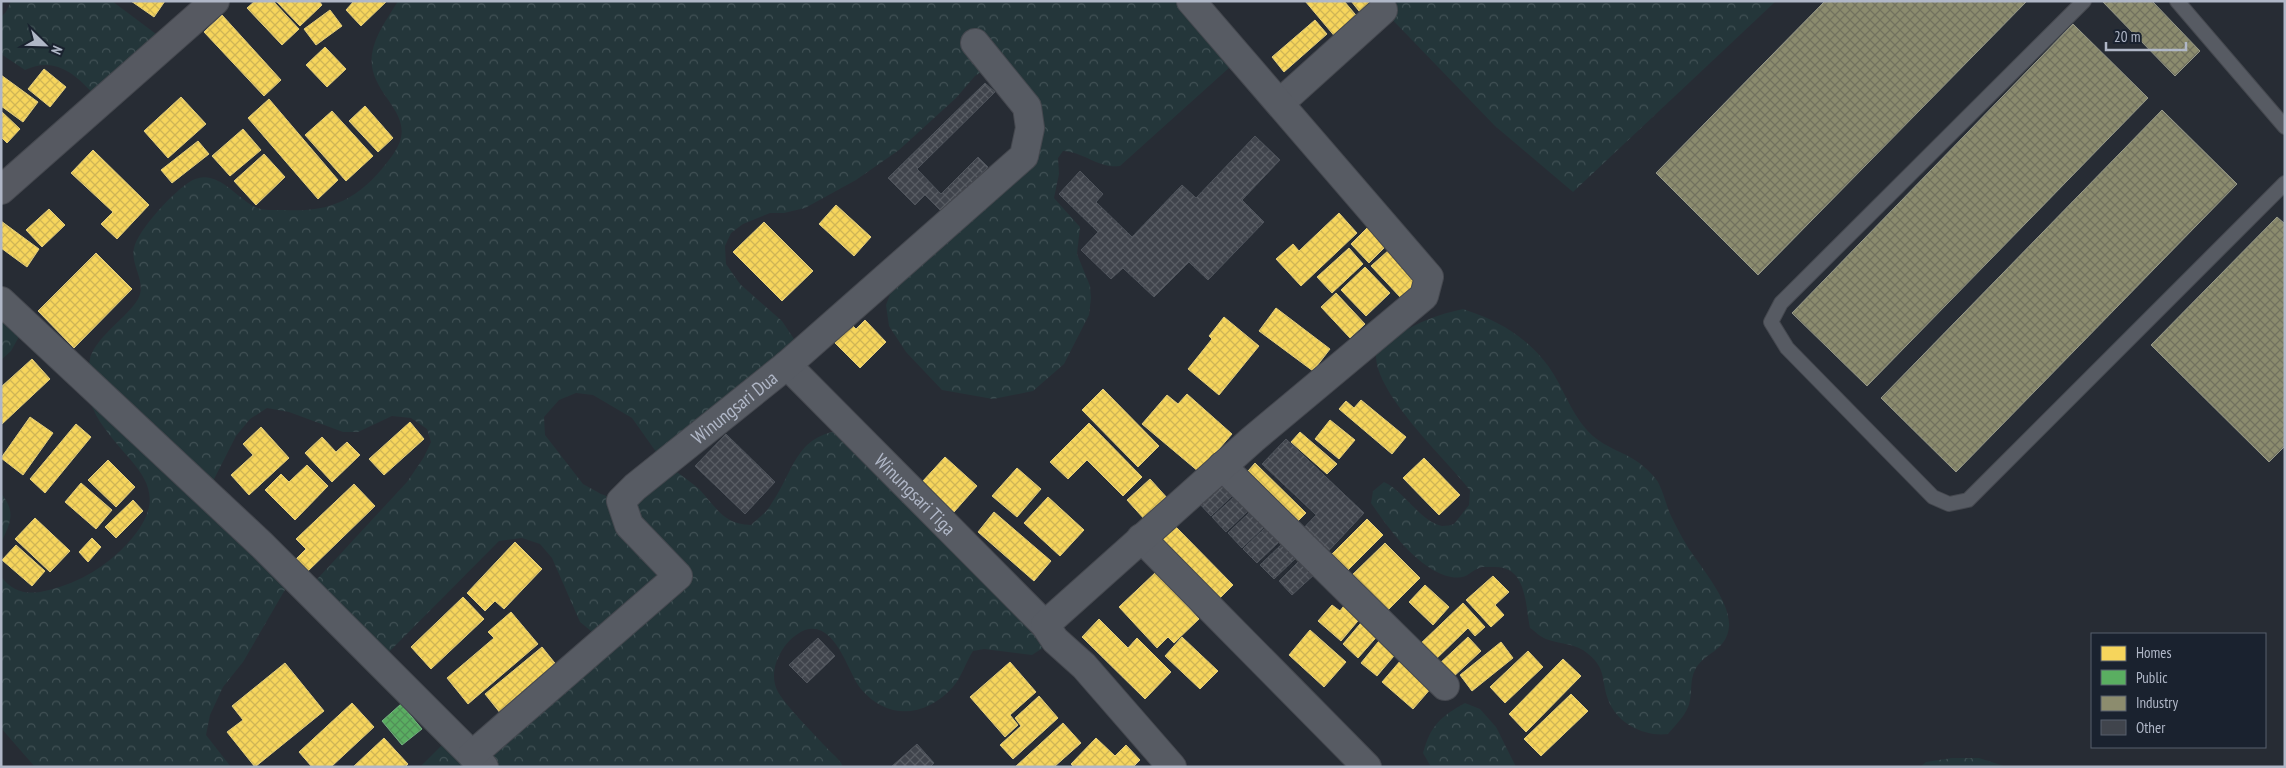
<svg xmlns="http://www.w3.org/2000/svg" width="2286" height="768" font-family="'PT Sans Narrow',sans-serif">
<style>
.forest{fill:url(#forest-crowns);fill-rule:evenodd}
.homes{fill:url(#homes-cross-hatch);stroke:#e1cc7c}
.public{fill:url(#public-cross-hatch);stroke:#74b180}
.industry{fill:url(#industry-cross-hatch);stroke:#979989}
.building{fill:url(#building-cross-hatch);stroke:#4f545c}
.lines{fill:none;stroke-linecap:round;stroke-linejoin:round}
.lane-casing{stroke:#45484f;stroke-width:16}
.street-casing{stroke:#45484f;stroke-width:30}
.secondary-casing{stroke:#45484f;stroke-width:30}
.lane{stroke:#575b63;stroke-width:14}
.street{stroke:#575b63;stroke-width:28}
.secondary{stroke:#565961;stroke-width:28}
.labels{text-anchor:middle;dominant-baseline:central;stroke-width:5;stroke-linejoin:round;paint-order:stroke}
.street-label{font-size:19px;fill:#b0b7c7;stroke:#1a222f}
</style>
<defs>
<pattern id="forest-crowns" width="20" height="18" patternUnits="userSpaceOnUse" patternTransform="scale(1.25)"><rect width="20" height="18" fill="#24363a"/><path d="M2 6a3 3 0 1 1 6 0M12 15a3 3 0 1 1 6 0" fill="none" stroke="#415155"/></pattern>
<pattern id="homes-cross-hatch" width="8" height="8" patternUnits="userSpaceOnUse" patternTransform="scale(1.25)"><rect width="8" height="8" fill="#f6d55c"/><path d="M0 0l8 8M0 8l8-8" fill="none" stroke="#cfb556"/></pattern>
<pattern id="public-cross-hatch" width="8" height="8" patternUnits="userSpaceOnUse" patternTransform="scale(1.25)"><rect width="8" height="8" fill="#5aae61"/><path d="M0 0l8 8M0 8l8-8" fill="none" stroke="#519058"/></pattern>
<pattern id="industry-cross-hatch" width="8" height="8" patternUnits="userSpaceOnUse" patternTransform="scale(1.25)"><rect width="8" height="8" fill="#8c8c6e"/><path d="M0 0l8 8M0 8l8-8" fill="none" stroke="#72725f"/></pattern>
<pattern id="building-cross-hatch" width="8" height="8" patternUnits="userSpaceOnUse" patternTransform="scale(1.25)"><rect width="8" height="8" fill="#40444c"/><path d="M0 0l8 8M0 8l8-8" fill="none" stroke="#595d64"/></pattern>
</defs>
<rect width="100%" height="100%" fill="#272c34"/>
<g class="forest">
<path d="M11,1H112L168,43L102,103C80,80 60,54 25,70L1,54V17L6,12Z"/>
<path d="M398,1H1191L1240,58L1120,166C1099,169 1084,152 1063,151L1058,158L1059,174L1054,198L1080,227L1077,254L1090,286L1091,298L1089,315L1064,364L1033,391L993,399L942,390L906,352L889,326L886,305L895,281L1024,156L1030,128L984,70L975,76L956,98L899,150L856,180L805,208L784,213H770L743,224L731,233L725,246L726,264L740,284L782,321L802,351L665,463C676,472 689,480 699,489C717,508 723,524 751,525C757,519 766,513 770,506C797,467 794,433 851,429L1055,640L1032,655L984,649L973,651C966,662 961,678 953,687C926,717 888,721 861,689C848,674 836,620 805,630C793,635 784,645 779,656C773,667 772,681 778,692C786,706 814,734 826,747C831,753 840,759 843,767H420L452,735L471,755L603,641L580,622L552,558L540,544L522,538L499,541L379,662L307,590L407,482L424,457L431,442L427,429L411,418L392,416L358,432H343L289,412L267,408L250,419L236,436L207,493L293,576L243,662L223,687L210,715L206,735L231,767H35L1,728V576C13,594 30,595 49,590C80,582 106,567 128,543C181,484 124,465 96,415C94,409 89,403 87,397C86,390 87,380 88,373C89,367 89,359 92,353C102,332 131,314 139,297C146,281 130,264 134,248C138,230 174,191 191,181C216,167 234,196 255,207C262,211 275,210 284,210C334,213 362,197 392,156C424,113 366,97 372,54C375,34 388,18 398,1ZM576,393L593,395L632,418L664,463L621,501L601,494L583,484L545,435L544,417L559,400Z"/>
<polygon points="1401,1 1776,1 1573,192 1495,126 1383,10"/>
<polygon points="1,301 26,324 11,351 1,360"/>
<path d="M1463,309C1499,321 1526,336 1549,367C1563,387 1570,411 1586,429C1603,449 1626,451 1643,466C1648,470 1655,477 1658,482C1664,493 1666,506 1672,518C1676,526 1681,536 1686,544C1699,566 1731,600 1729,627C1726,652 1704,652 1695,670C1690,680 1692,690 1690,700C1688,714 1676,724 1668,734C1646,737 1620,725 1610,704C1599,681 1610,669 1583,650C1571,643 1558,644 1546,639C1540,637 1535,631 1530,628C1525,604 1527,566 1494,567C1491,567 1486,567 1482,567C1469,571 1468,580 1451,577C1418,570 1389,529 1371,503L1373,491L1384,482C1404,491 1421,522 1442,526C1446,526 1451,525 1454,524L1469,505L1470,490C1446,459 1373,392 1376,353C1400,329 1430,316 1463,309Z"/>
<path d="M1,493C16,512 11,522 1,543Z"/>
<path d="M1465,703L1480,709L1496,727L1516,767H1431L1423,753C1430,726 1441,716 1465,703Z"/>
<polygon points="1952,758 1979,758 2007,767 1920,767 1926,762"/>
</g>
<g class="homes">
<polygon points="131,1 165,1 154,17"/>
<polygon points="255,1 273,1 299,29 282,45 247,8"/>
<polygon points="276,1 319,1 322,5 300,26"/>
<polygon points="354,1 387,1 361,26 346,10"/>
<polygon points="1305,1 1344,1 1360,20 1337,39"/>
<polygon points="1351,1 1381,1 1363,16"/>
<polygon points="330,10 342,26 316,45 304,29"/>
<polygon points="222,15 281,80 264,96 204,32"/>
<polygon points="1315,20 1327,34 1284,72 1272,57"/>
<polygon points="325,47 346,69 327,87 306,65"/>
<polygon points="44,69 66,87 50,107 28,89"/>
<polygon points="1,75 38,102 23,122 1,106"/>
<polygon points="181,97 206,124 168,158 144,131"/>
<polygon points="269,99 338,180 318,199 248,118"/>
<polygon points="365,106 393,138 378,152 349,121"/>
<polygon points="1,111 20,129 7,143 1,137"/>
<polygon points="332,111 373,156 346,181 305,135"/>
<polygon points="243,129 261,150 230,176 212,156"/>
<polygon points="198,141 209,154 172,183 161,170"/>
<polygon points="93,150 149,205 117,239 101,224 113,212 71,173"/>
<polygon points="264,154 285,177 256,205 234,181"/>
<polygon points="836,205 871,237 854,256 819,224"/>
<polygon points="49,209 65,225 42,247 26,230"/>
<polygon points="1339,213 1357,233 1301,286 1276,259 1293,244 1299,251"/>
<polygon points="1,221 39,249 27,267 1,248"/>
<polygon points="764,222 813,271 782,301 733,252"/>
<polygon points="1372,223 1390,242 1369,263 1351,244"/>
<polygon points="1349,248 1363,264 1332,293 1317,277"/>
<polygon points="1389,250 1418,282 1401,298 1371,266"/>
<polygon points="96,253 132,289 74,348 38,311"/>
<polygon points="1365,267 1390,293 1366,316 1341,290"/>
<polygon points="1336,293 1365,324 1350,338 1321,307"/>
<polygon points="1276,308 1330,349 1313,371 1259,331"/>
<polygon points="1224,317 1259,346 1219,395 1188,369 1212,339 1209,336"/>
<polygon points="865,320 886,342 860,368 831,339 848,321 856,329"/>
<polygon points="32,359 50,379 1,425 1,387"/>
<polygon points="1103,389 1159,446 1138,467 1082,410"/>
<polygon points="1187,394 1232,434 1199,472 1142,424 1167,395 1178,404"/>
<polygon points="1361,400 1406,437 1392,454 1339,409 1346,401 1354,408"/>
<polygon points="30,417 53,433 23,475 1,458"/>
<polygon points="1330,420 1355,440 1339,459 1315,439"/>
<polygon points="410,422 424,439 384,475 369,459"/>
<polygon points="1089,423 1142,477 1123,496 1087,460 1068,479 1050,462"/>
<polygon points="76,424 91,437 45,493 30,479"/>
<polygon points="261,427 289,458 249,495 231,475 253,455 243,444"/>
<polygon points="1300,432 1337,464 1327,474 1291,442"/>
<polygon points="322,437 336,452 347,442 360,455 332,482 305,453"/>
<polygon points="945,457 977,486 954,512 922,482"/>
<polygon points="1424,458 1460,495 1439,515 1403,478"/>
<polygon points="108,460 135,487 116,507 88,480"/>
<polygon points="1255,463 1306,513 1292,527 1242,478"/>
<polygon points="307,465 328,486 295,520 265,490 281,474 289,482"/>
<polygon points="1017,468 1041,489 1017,517 992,496"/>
<polygon points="1150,479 1169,500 1146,521 1127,500"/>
<polygon points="81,483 112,510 96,529 65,502"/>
<polygon points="354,484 375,506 307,572 295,560 306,549 296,539"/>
<polygon points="1048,497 1084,530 1060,556 1024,523"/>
<polygon points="133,500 143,511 116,538 105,527"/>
<polygon points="994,512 1051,561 1034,581 978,532"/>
<polygon points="35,518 70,551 50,572 15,539"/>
<polygon points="1367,519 1383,535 1342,576 1326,560"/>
<polygon points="1175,526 1233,585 1219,599 1161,540"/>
<polygon points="92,538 101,547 88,562 79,552"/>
<polygon points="515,542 542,569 504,609 495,601 485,611 467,593"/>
<polygon points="1385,543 1420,578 1384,614 1349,578"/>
<polygon points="16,545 45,571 32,586 2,560"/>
<polygon points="1156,572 1199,619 1174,643 1168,637 1157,648 1119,607"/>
<polygon points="1493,576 1509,592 1495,605 1504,615 1491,627 1466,600"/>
<polygon points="1425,585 1449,607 1433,625 1409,602"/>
<polygon points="463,597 484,619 431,669 411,647"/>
<polygon points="1346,603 1362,616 1341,641 1318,621 1332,605 1340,611"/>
<polygon points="1463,603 1485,627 1475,636 1468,628 1433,662 1418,646"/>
<polygon points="511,612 538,644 468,704 447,678 494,638 488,632"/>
<polygon points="1365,618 1381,632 1358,658 1343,644"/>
<polygon points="1099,619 1128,648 1137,638 1171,672 1145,699 1082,637"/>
<polygon points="1310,630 1346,662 1324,687 1289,655"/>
<polygon points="1383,636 1399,650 1377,676 1361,663"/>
<polygon points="1182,637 1218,671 1200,689 1165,656"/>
<polygon points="1468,637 1481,651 1451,679 1438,665"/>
<polygon points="1501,642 1513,658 1472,691 1460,675"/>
<polygon points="542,647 562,672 505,719 485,694"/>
<polygon points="1528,651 1543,667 1505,703 1490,687"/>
<polygon points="1563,659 1581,676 1526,732 1509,714"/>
<polygon points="1401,660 1432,687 1413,709 1382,682"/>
<polygon points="1010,662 1036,692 1010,715 1018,725 1005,737 970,697"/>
<polygon points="285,663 324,711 255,767 227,732 243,720 232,706"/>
<polygon points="1571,694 1588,711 1541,756 1524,739"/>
<polygon points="1039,696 1058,718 1013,759 1000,745 1021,726 1015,718"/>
<polygon points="352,703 374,727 331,767 312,767 299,752"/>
<polygon points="1063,723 1081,743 1054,767 1015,767"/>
<polygon points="384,738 408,764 405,767 353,767"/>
<polygon points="1096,738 1115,756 1126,745 1140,760 1133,767 1074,767 1071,764"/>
</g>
<polygon class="public" points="401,704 422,729 402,745 382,721"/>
<g class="industry">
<polygon points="1825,1 2027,1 1758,275 1656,173"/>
<polygon points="2102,1 2152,1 2200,51 2175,76"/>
<polygon points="2073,24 2148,98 1867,386 1792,313"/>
<polygon points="2162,110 2237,184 1956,472 1881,398"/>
<polygon points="2277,217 2285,224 2285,446 2269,462 2151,345"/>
</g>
<g class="building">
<polygon points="985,83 995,92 917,169 941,194 978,157 988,167 942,212 925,195 915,205 888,178"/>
<polygon points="1255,136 1280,160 1242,200 1264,222 1208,280 1189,262 1154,297 1123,268 1111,279 1081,250 1098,232 1059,194 1080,171 1103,194 1096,202 1132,237 1182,185 1196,198"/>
<polygon points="726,434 775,482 745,514 695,466"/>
<polygon points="1286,439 1364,513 1322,558 1297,535 1316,515 1262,464"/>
<polygon points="1220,478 1235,493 1211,516 1197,501"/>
<polygon points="1236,495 1250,509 1226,532 1212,517"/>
<polygon points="1252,510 1266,525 1242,548 1228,533"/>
<polygon points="1267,526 1281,540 1257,563 1243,549"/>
<polygon points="1284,542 1297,557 1274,579 1260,565"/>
<polygon points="1302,558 1316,573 1292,595 1279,581"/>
<polygon points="818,638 835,656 807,683 789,665"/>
<polygon points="917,744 934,763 930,767 891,767"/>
</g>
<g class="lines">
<g class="lane-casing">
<g id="lane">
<polyline points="2084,1 1781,303 1771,322 1787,348 1933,497 1949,504 1968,500 2285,183"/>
<polyline points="2177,1 2285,127"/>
</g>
</g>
<g class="street-casing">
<g id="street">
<polyline points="1280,103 1383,10"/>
<polyline points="1,301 262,545 484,767"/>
<path id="s1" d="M787,365L1045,625"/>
<polyline points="1222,466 1445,686"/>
<polyline points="1141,538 1367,767"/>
<path id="s2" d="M472,755L678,576L629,525L621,501L635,487L787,365L1024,156L1030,128L1027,107L975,43"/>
<polyline points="1172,767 1084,666 1055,640 1045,625 1253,439 1424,296 1429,277 1191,1"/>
</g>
</g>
<g class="secondary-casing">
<polyline id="secondary" points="1,190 215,1"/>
</g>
<use href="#lane" class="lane"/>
<use href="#street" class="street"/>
<use href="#secondary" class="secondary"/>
</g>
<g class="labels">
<g class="street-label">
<text stroke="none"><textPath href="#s2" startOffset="516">Winungsari Dua</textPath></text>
<text stroke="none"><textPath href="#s1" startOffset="182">Winungsari Tiga</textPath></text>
</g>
</g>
<rect width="2286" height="768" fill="none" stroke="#b0b7c7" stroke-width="5"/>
<rect x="2091" y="633" width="175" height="115" fill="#1a222f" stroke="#565e6c"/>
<rect x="2101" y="646" width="25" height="15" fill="#f6d55c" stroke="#565e6c"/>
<text x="2136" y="658" font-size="15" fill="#b0b7c7">Homes</text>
<rect x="2101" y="670" width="25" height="15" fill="#5aae61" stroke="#565e6c"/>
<text x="2136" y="683" font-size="15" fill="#b0b7c7">Public</text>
<rect x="2101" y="696" width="25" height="15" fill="#8c8c6e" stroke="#565e6c"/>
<text x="2136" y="708" font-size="15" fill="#b0b7c7">Industry</text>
<rect x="2101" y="720" width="25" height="15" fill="#40444c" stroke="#565e6c"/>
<text x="2136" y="733" font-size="15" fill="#b0b7c7">Other</text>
<g transform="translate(45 45) rotate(113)" stroke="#1a222f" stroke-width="4" paint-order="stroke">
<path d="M0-4L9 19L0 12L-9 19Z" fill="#b0b7c7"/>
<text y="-8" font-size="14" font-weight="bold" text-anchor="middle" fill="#b0b7c7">N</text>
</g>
<path d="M2106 42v8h80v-8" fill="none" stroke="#b0b7c7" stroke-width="2.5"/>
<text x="2114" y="42" font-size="15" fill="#b0b7c7" stroke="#1a222f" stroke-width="4" paint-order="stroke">20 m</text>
</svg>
